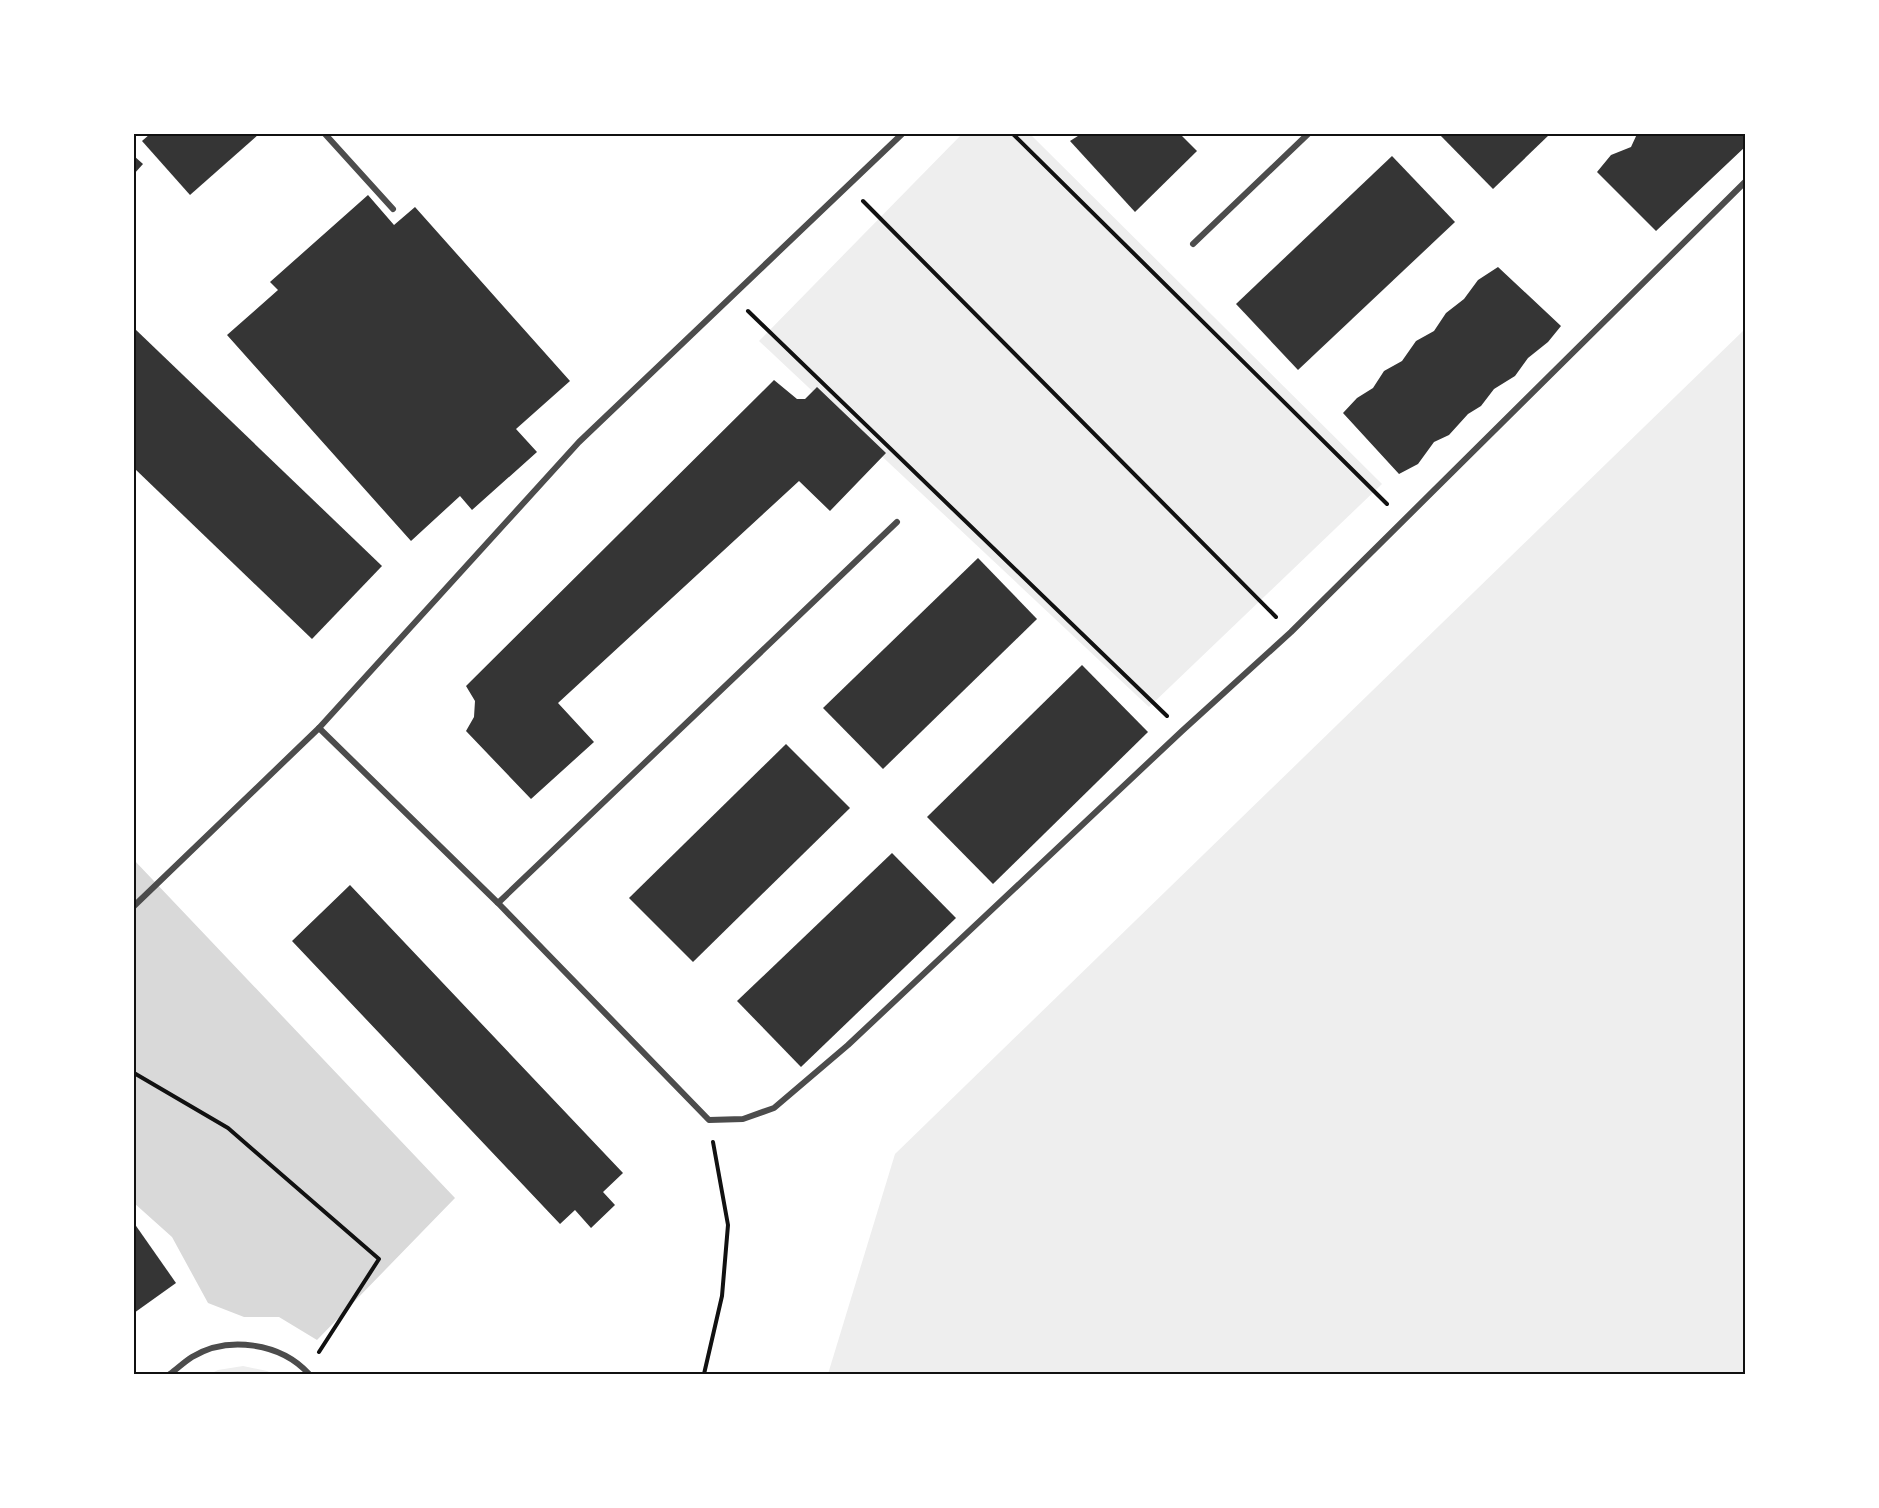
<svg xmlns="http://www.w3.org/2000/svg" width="1879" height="1508" font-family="'Asap Condensed',sans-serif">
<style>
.green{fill:#eee}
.water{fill:#d9d9d9}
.building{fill:#353535}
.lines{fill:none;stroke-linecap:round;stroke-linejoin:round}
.path{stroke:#111;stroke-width:4}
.minor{stroke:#4c4c4c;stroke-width:6}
.neatline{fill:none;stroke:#111;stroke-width:2}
</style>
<rect width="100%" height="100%" fill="#fff"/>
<g class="green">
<polygon points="962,134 1030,134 1382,484 1149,707 759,341"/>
<polygon points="1745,329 1745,1374 828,1374 895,1154"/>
<polygon points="243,1366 267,1371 273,1374 210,1374 218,1370"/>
</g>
<polygon class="water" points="134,860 455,1198 317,1340 279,1317 244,1317 208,1303 172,1237 134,1203"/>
<g class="building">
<polygon points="150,134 259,134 190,195 142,141"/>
<polygon points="1081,134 1180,134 1197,151 1135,212 1070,141"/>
<polygon points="1439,134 1550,134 1493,189"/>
<polygon points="1637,134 1742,134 1746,137 1746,146 1656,231 1597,172 1611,155 1631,147"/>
<polygon points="134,156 143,164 134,174"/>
<polygon points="1392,156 1455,222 1298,370 1236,304"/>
<polygon points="368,195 394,225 415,207 570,381 516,429 537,452 472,510 460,496 411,541 227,335 278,290 270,282"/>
<polygon points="1498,267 1561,326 1548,342 1528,358 1515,376 1494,389 1481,406 1468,414 1449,435 1434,442 1418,464 1399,474 1343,413 1357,398 1373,388 1384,371 1402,361 1416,341 1434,331 1446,313 1464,299 1478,280"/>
<polygon points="134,328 382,566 312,639 134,468"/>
<polygon points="774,380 797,399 805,399 817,387 886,453 830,511 799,481 558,703 594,742 531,799 466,731 474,717 475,701 466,686"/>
<polygon points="978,558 1037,619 883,769 823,708"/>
<polygon points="1082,665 1148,732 993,884 927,817"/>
<polygon points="786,744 850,808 693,962 629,898"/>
<polygon points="892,853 956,918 801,1067 737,1001"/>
<polygon points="350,885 623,1173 603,1192 615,1205 591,1228 575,1210 560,1224 292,941"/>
<polygon points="134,1223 176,1283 134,1313"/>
</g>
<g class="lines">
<g class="path">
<polyline points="1013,134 1387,504"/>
<polyline points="863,201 1276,617"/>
<polyline points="748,311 1167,716"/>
<polyline points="134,1073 228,1128 379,1259 319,1352"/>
<polyline points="704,1374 722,1296 728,1225 713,1142"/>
</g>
<g class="minor">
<polyline points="325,134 393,209"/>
<polyline points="1193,244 1308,134"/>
<polyline points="319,728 498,903 709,1120 743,1119 774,1108 848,1045 1182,731 1291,632 1746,181"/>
<polyline points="498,903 897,522"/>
<polyline points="134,906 319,728 579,442 902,134"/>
<path d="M170,1374C177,1369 184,1362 192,1357C228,1335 281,1343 309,1374"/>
</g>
</g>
<rect width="1879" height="1508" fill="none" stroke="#ffffff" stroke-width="270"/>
<rect x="135" y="135" width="1609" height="1238" class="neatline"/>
</svg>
